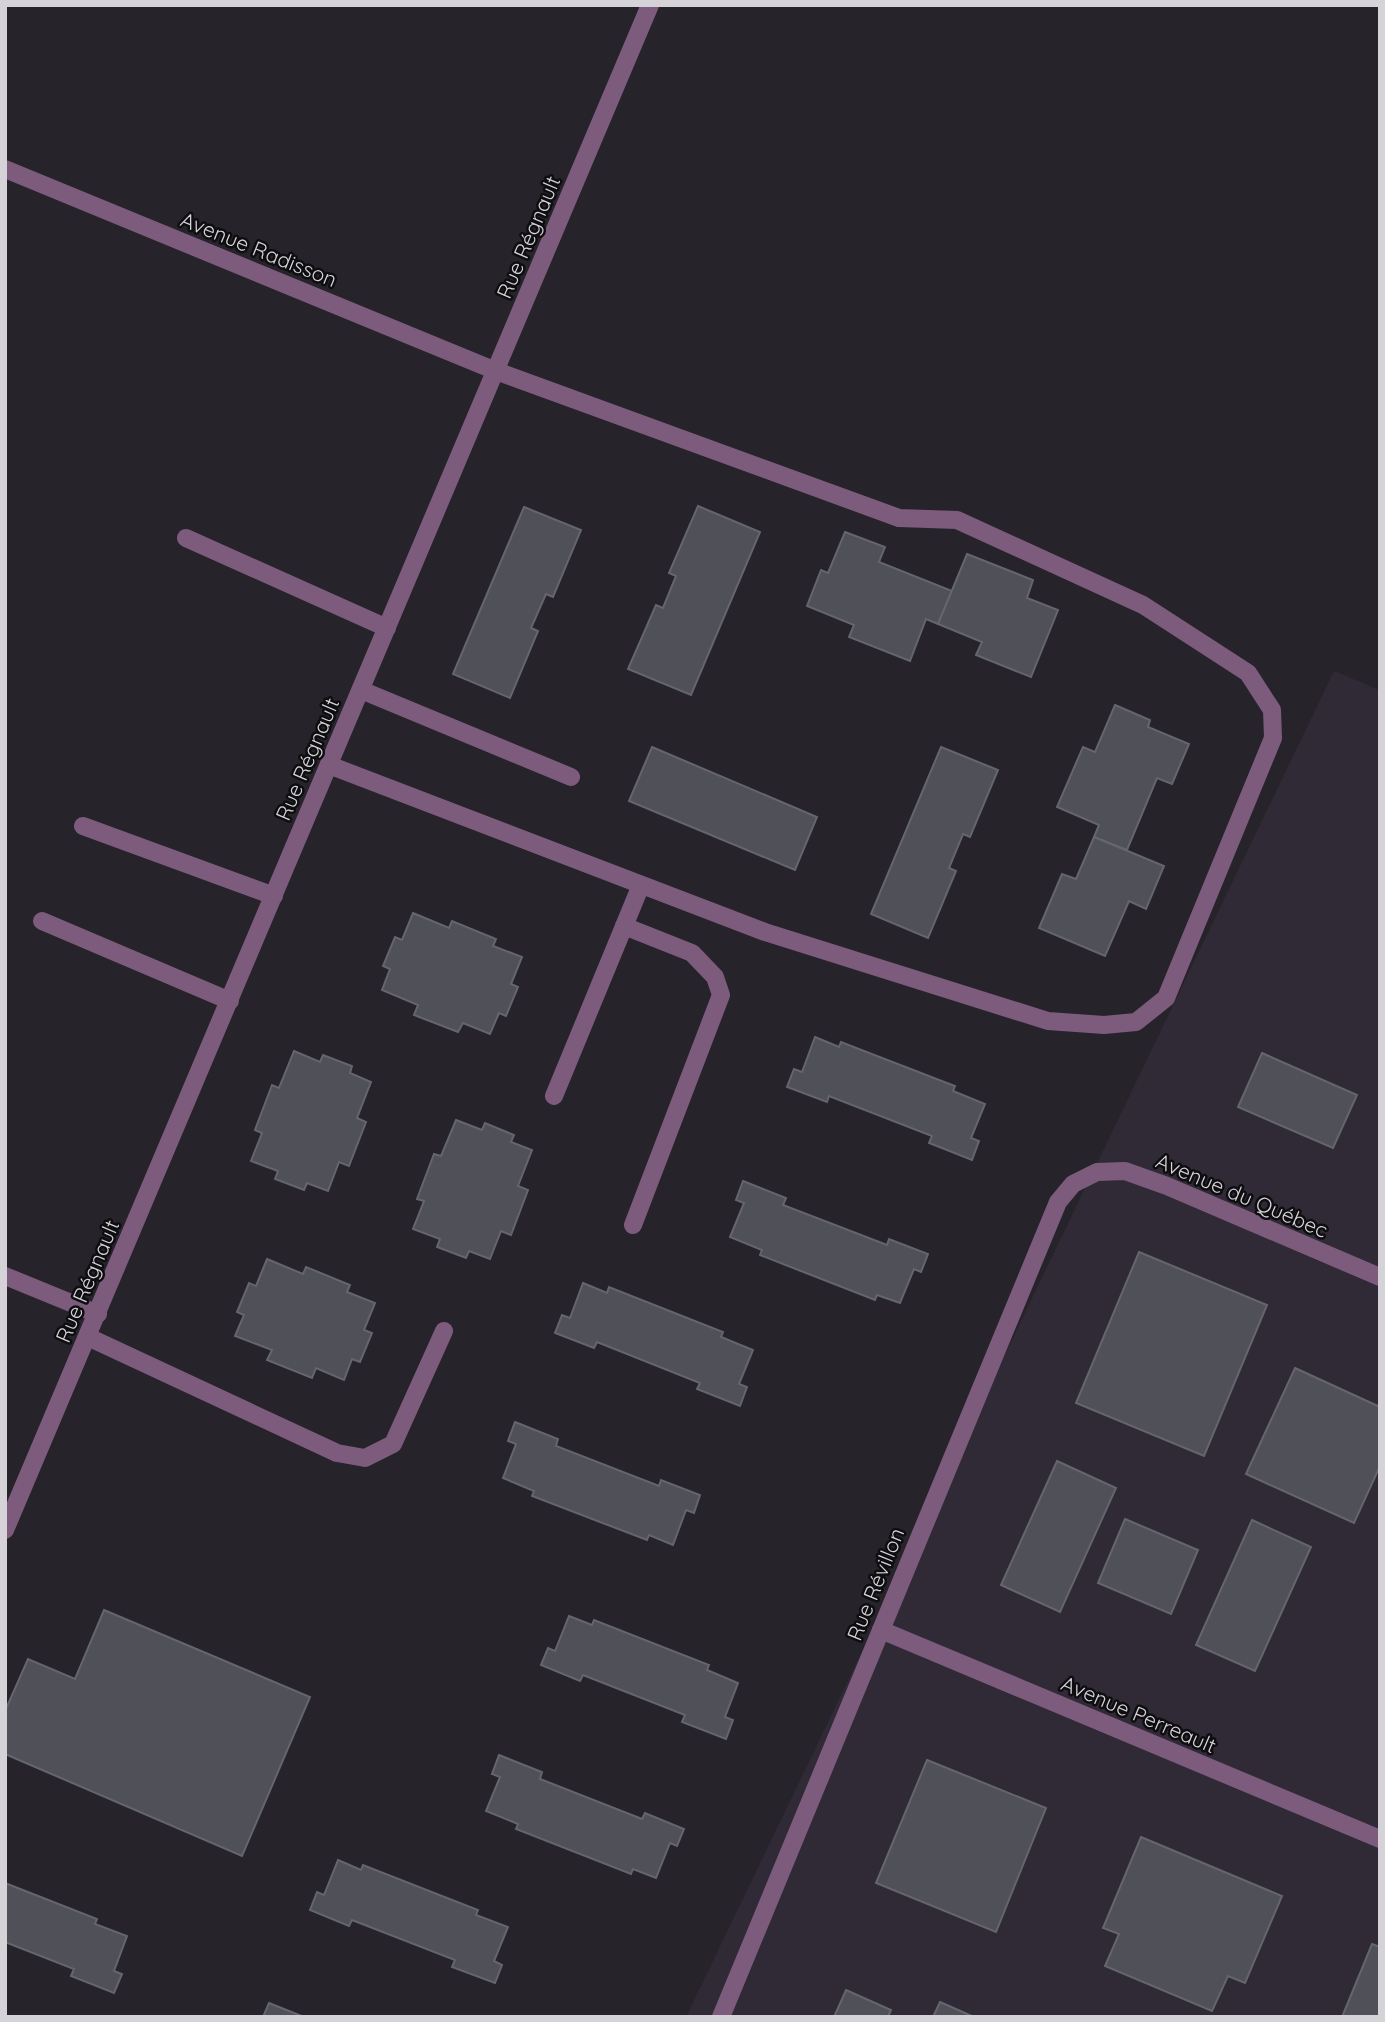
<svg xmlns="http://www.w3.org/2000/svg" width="1385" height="2022" font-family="Quicksand,sans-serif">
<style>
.built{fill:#302a36}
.building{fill:#505059;stroke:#65656e;stroke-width:2}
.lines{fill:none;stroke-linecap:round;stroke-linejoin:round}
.minor{stroke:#7d5b7c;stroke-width:18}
.labels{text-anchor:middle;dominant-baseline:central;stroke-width:5;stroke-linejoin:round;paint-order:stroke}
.street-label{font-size:21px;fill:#d5d3d8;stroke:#0e0d10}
</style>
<rect width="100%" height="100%" fill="#26232a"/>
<polygon class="built" points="1334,671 1380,690 1380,2017 686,2017"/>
<g class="building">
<polygon points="698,506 760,532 691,695 628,669 656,605 663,608 676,576 669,573"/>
<polygon points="524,507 581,530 553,597 546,594 531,628 538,631 510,698 453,674"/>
<polygon points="845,532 885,547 879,562 952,591 938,624 926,619 910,661 849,637 854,625 807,606 821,570 828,573"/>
<polygon points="967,554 1033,580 1027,598 1058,610 1031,677 976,655 982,642 938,624"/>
<polygon points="1115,705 1150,720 1148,727 1189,744 1172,784 1157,778 1127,850 1094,837 1099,825 1057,807 1083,747 1095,752"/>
<polygon points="652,747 817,817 795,870 629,801"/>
<polygon points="941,747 998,770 970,837 963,834 949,868 956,871 928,938 871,914"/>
<polygon points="1094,837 1164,866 1146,909 1129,901 1105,956 1039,928 1062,874 1076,879"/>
<polygon points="413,913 449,928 452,921 496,939 493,946 522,957 511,984 518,987 506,1016 499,1013 490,1034 463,1023 458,1032 414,1015 418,1005 382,990 390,969 383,966 395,937 402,940"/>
<polygon points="815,1037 839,1047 841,1042 955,1086 953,1091 985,1104 971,1138 979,1141 972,1160 929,1143 932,1136 829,1096 827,1102 787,1087 794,1069 802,1072"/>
<polygon points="294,1051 320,1062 323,1055 352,1066 350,1073 371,1082 357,1118 366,1122 349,1166 339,1162 328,1191 307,1183 304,1190 275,1179 278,1171 251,1161 262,1133 255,1130 272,1085 279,1088"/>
<polygon points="1262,1053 1357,1095 1333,1148 1238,1107"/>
<polygon points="456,1120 482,1130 485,1123 514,1135 511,1142 532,1150 518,1186 528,1190 511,1235 501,1231 490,1259 469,1251 466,1258 437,1247 440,1239 413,1229 424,1201 417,1199 434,1154 441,1156"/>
<polygon points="743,1181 786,1198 783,1205 887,1245 889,1239 928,1254 921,1272 914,1269 900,1303 877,1295 875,1300 760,1255 762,1250 730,1237 744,1203 736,1200"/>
<polygon points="1139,1252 1267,1305 1204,1456 1076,1403"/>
<polygon points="267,1259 303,1274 306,1267 350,1285 347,1292 375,1303 364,1330 372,1333 360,1362 352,1359 344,1380 316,1368 312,1378 267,1360 272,1350 235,1336 244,1315 237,1312 249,1283 256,1286"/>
<polygon points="583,1283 607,1293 609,1287 723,1332 721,1337 753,1350 739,1384 747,1387 740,1406 697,1389 700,1383 597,1342 594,1348 555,1333 562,1315 570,1318"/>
<polygon points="1295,1368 1380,1407 1380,1466 1354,1523 1246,1474"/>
<polygon points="515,1422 558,1439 556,1446 659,1486 661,1480 700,1495 694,1513 686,1510 673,1545 649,1535 647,1540 532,1496 534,1491 503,1478 516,1444 508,1441"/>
<polygon points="1057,1461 1116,1488 1060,1612 1001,1585"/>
<polygon points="1125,1519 1198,1550 1171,1614 1098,1583"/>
<polygon points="1252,1520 1311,1547 1255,1671 1196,1645"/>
<polygon points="104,1610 310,1697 242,1856 5,1754 5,1711 28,1659 75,1679"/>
<polygon points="569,1616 592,1625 594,1620 709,1665 707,1670 738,1683 725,1717 733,1720 726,1739 682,1722 685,1715 583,1675 580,1681 541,1665 548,1648 555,1651"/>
<polygon points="499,1755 542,1772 540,1779 642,1819 645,1813 684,1829 677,1846 670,1843 656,1878 633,1869 631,1874 516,1829 518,1824 486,1811 500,1777 492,1774"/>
<polygon points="927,1760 1046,1808 996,1932 876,1883"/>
<polygon points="1141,1837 1282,1896 1245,1983 1228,1976 1212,2011 1105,1966 1119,1934 1103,1928"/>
<polygon points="338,1860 361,1870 363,1865 478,1910 476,1915 508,1927 494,1961 502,1965 495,1983 452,1967 455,1960 352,1920 349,1926 310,1910 317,1892 324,1895"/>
<polygon points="5,1883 97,1919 95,1924 127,1936 114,1971 122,1974 114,1993 71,1976 74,1969 5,1942"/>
<polygon points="1372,1944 1380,1947 1380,2017 1342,2017"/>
<polygon points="846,1990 891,2010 888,2017 834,2017"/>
<polygon points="940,2002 974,2017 933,2017"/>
<polygon points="269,2003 304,2017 263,2017"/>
</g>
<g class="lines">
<g class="minor">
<polyline points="5,169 496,371 899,518 957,520 1143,605 1248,673 1272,710 1273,738 1166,998 1136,1022 1104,1025 1048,1021 765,932 329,765"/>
<polyline points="186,538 387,628"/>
<polyline points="361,690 571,777"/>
<polyline points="83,826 274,896"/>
<polyline points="42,921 230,1001"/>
<polyline points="624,926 692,953 715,977 721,995 633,1225"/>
<polyline points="554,1096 641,885"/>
<polyline points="5,1276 98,1314"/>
<polyline points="88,1337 337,1453 365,1458 393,1444 444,1331"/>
<polyline points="5,1530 650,5"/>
<polyline points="881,1630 1380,1839"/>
<polyline points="721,2017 1058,1202 1073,1184 1097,1172 1125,1171 1167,1186 1380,1277"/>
</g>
</g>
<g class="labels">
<g class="street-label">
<text transform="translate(528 237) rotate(-67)">Rue Régnault</text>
<text transform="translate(259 249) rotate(22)">Avenue Radisson</text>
<text transform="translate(307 759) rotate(-67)">Rue Régnault</text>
<text transform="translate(1242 1195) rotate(23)">Avenue du Québec</text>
<text transform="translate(87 1281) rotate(-67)">Rue Régnault</text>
<text transform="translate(875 1584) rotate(-68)">Rue Révillon</text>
<text transform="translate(1139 1714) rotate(23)">Avenue Perreault</text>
</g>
</g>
<rect width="1385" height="2022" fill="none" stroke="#d5d3d8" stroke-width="14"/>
</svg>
